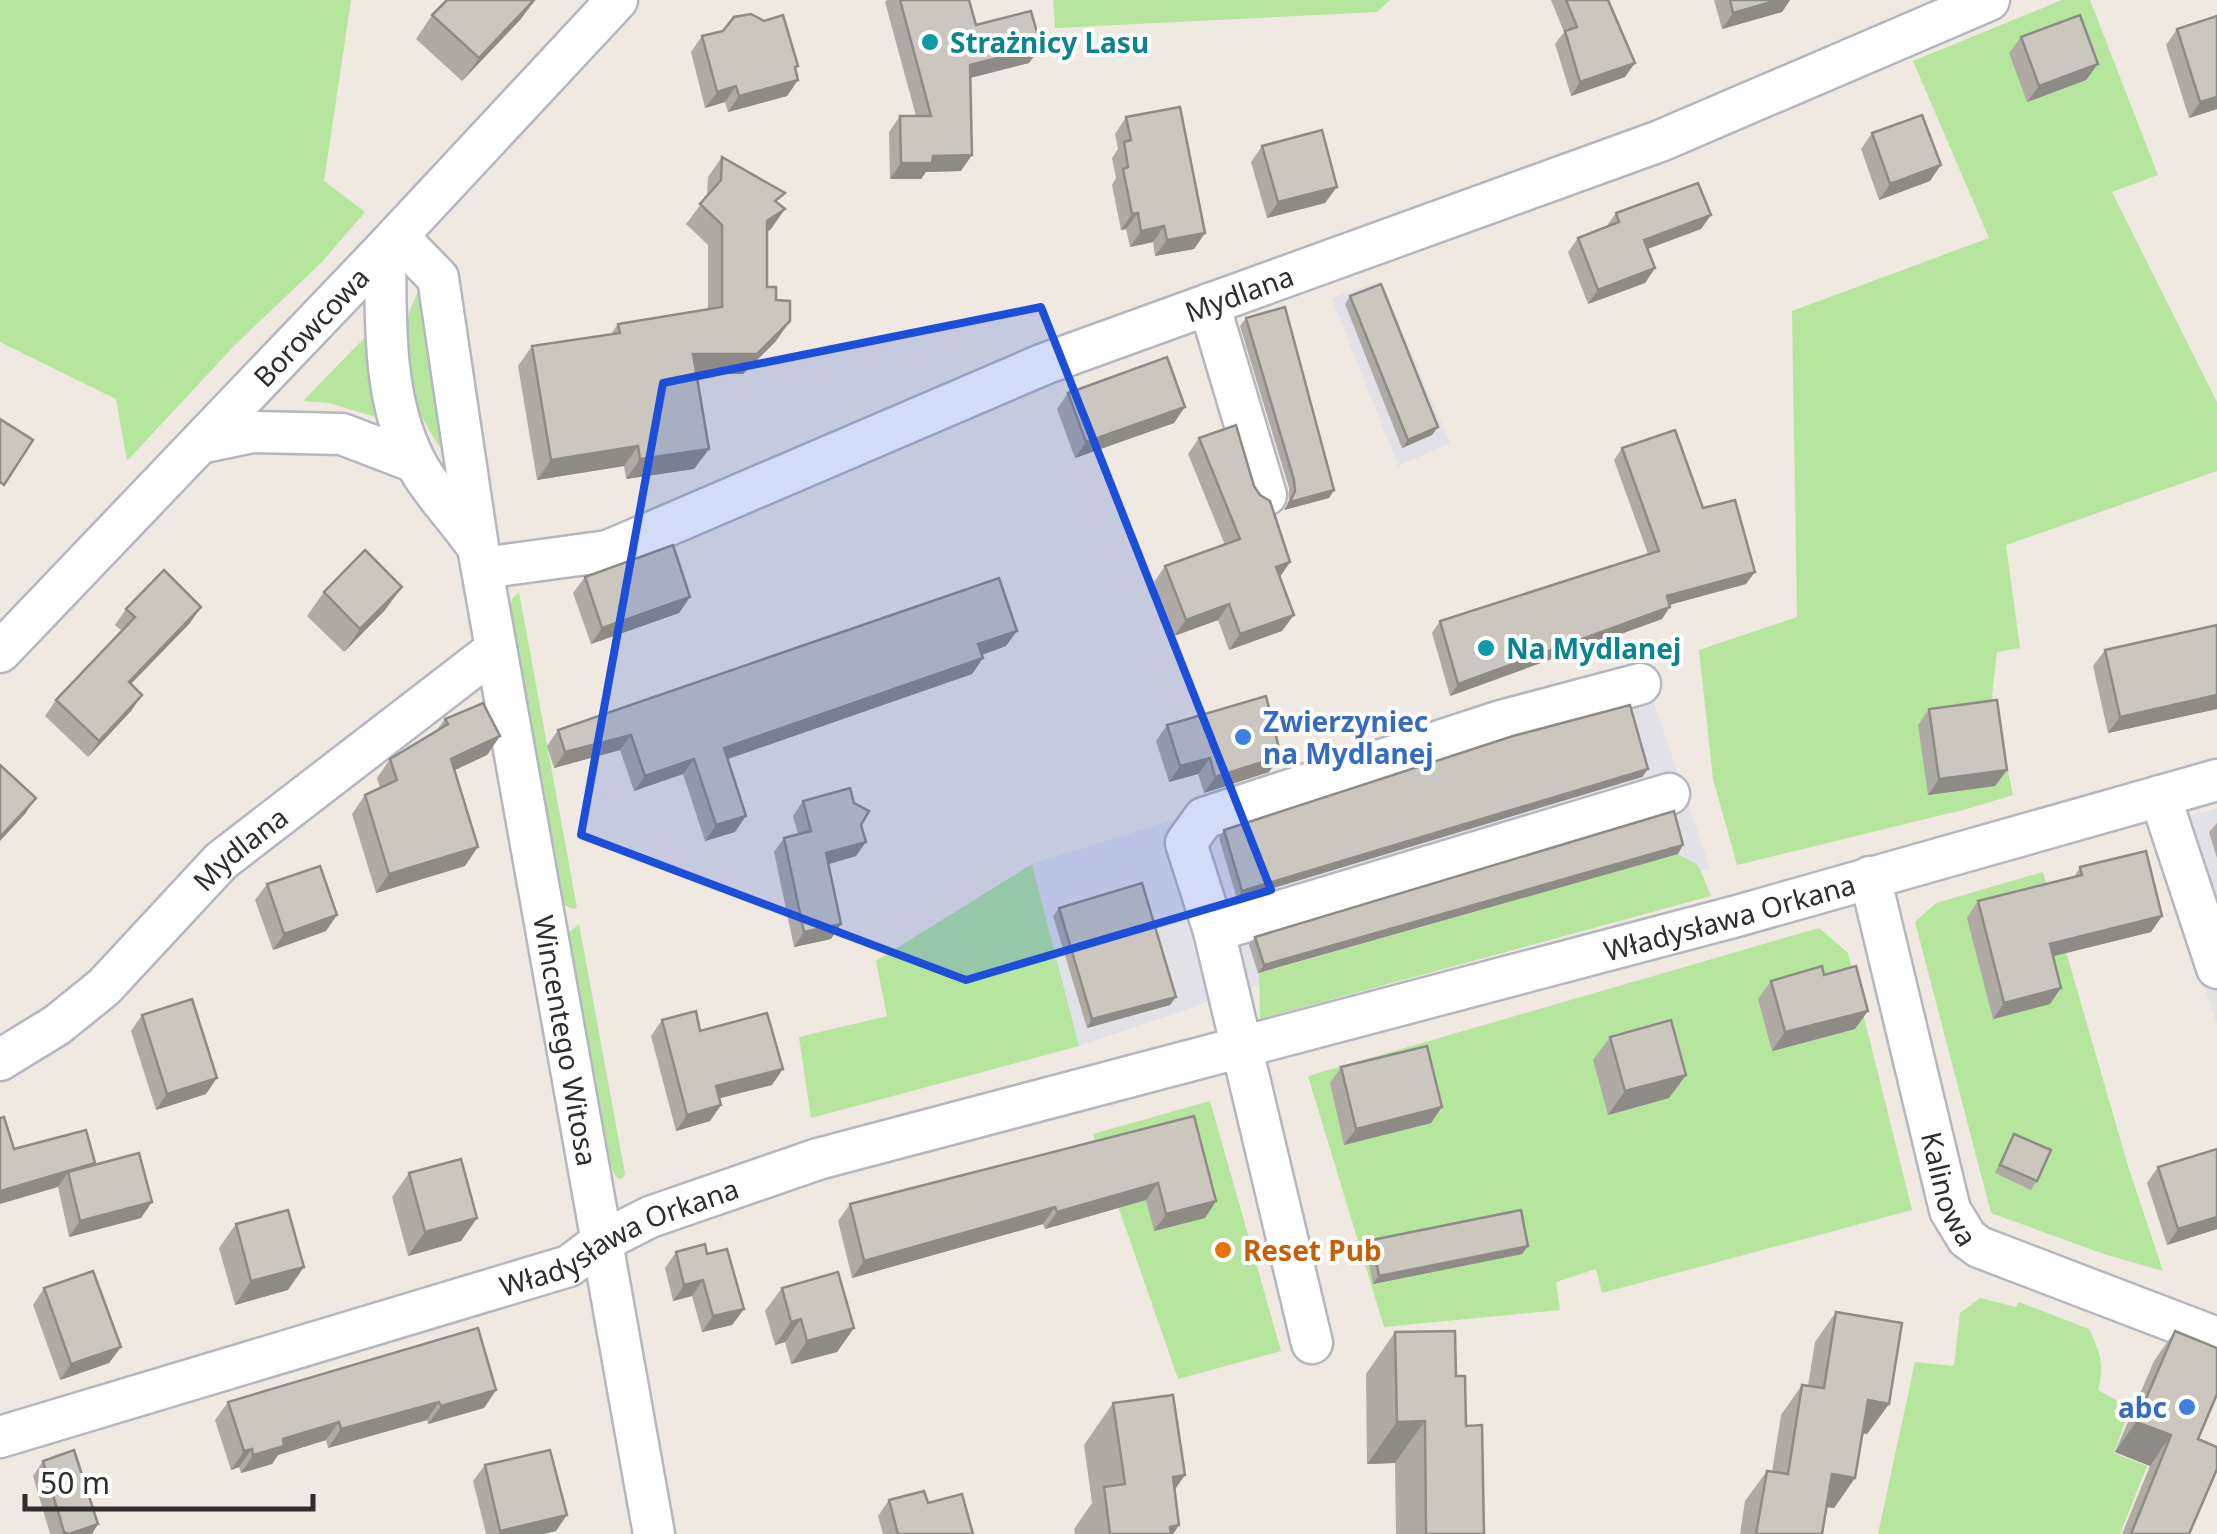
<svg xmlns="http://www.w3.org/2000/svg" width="2217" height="1534" font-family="'Noto Sans',sans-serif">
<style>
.industrial{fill:#e3e1e8}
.green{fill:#b6e59e}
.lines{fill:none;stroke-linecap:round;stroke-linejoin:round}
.minor-casing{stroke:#b4b7c1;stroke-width:45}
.minor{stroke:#fff;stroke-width:40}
.wall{fill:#afaba4}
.shaded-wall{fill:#8e8b86}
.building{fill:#cbc7bf;stroke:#8e8b86;stroke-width:2.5}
.marked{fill:#1d4ed8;fill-opacity:0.2;stroke:#1d4ed8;stroke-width:8;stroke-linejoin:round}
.culture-dot{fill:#0f9aa8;stroke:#fff;stroke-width:4}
.shop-dot{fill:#3f7fe0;stroke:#fff;stroke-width:4}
.food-dot{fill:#e8710a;stroke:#fff;stroke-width:4}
.labels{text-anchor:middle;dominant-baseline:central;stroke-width:8;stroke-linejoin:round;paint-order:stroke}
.culture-label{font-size:28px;font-weight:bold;fill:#0d838f;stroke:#fff;text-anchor:start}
.street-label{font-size:28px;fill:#2e2e2e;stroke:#fff}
.shop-label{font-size:28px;font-weight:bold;fill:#366cbe;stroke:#fff;text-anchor:start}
.food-label{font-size:28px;font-weight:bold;fill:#c56008;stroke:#fff;text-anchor:start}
</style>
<rect width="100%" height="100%" fill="#efe9e1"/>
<g class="industrial">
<polygon points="1381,281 1450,443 1398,466 1332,298"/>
<polygon points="1644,673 1710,869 1264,983 1079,1046 1032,864"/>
<polygon points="2217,808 2217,1024 2152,827"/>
</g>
<g class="green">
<polygon points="0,0 351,0 324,181 365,212 322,262 235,345 127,461 116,399 0,342"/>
<polygon points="1053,0 1390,0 1377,12 1055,28"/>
<polygon points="2062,0 2090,0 2158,175 2112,192 2217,402 2217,471 2006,545 2020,648 1997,652 1992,695 2013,795 1967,809 1737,865 1713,779 1699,650 1797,617 1792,311 1989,238 1913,61"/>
<path d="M423,284L449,460C410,407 384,345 423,284Z"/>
<polygon points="376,326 391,422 330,403 303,401"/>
<polygon points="519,592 577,908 572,909 561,903 509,614 512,599"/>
<polygon points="1678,854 1698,865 1711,896 1260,1019 1259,973"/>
<polygon points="1032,864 1079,1046 811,1118 799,1037 887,1016 876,961"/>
<polygon points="2043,872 2128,1166 2163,1271 2104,1254 1991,1213 1915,922 1936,903"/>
<polygon points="579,924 625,1174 622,1179 617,1178 612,1170 567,934"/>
<polygon points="1819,928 1848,953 1912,1210 1602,1293 1596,1269 1556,1282 1560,1310 1384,1327 1308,1076"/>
<polygon points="1210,1101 1281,1351 1178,1379 1093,1134"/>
<path d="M1980,1298L2016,1307L2019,1302L2089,1329C2100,1351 2105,1366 2098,1390L2130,1408L2114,1453L2147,1466L2120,1534H1878L1915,1362L1954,1366L1960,1313Z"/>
</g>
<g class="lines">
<g class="minor-casing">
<g id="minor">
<path id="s1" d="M397,236L438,278L478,547L654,1534"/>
<path d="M385,249C386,320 382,396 415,461C427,486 457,518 474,542"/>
<polyline points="1209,304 1266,495"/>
<polyline points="200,443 253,432 342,434 415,462"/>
<path id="s2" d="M483,568L608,551L1044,364L1660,141L1989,0"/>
<path id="s3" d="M0,652L385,249L617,0"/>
<polyline points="2160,796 2217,968"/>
<path id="s4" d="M1870,877L1950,1210L1967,1238L1979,1247L2217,1338"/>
<polyline points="1214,931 1669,794"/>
<path id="s5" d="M0,1060L57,1025L104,987L221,861L496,649"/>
<polyline points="1312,1343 1214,931 1186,843 1204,818 1501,721 1640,684"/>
<path id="s6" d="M0,1437L569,1266L601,1242L650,1217L818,1159L1737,916L2217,780"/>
</g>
</g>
<use href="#minor" class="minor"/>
</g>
<g class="wall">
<polygon points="535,0 520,20 462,81 416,39 432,15"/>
<polygon points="887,0 969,0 976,25 1029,63 970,78 961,171 926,172 921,179 890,179 889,132 900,116 916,116 885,2"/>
<polygon points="1551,0 1608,0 1625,77 1571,96 1555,44 1564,32"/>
<polygon points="1714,0 1790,0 1782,12 1722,29"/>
<polygon points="2217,16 2217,109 2189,118 2166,45 2177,29"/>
<polygon points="702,36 798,80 787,96 728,112 725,102 705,108 691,52"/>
<polygon points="2021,37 2086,80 2027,102 2009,53"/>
<polygon points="1126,117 1205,233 1194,249 1155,256 1153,242 1130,247 1126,229 1121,230 1112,185 1116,178 1112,158 1118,149 1115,134"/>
<polygon points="1872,133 1930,181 1879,200 1861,149"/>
<polygon points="1262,146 1325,203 1267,218 1251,162"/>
<polygon points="722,157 778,203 771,229 767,232 767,287 776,341 743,374 697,374 709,449 694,469 626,479 624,466 537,480 518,366 532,346 611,334 618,324 708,310 708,245 686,224 707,196 708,177"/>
<polygon points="1616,213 1711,215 1701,229 1647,249 1655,268 1645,283 1588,304 1568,252 1578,238 1606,227"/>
<polygon points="1350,296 1432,435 1402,448 1345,304"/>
<polygon points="1246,318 1334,490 1329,498 1284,510 1289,500 1289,488 1240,326"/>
<polygon points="1068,393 1174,423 1075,458 1057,409"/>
<polygon points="1199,438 1254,486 1290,562 1280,577 1282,631 1229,650 1218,620 1174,636 1154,582 1165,566 1225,545 1188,454"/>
<polygon points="1622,448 1703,508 1746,584 1669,605 1662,619 1450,696 1432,633 1440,621 1648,554 1614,460"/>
<polygon points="585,577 690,597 679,613 591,644 573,593"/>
<polygon points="324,592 385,610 344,652 307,616"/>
<polygon points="126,609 190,623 131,684 142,695 131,711 88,757 45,716 56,700 122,631 115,625"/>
<polygon points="2217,625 2217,709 2108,733 2093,666 2105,650"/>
<polygon points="1006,646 982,655 983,658 972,674 728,759 735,832 705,841 683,774 634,791 620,750 554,768 547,746 558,730"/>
<polygon points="1929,709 2007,770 1995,786 1928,795 1918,725"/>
<polygon points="445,719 500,736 487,755 454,770 465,866 376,893 352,814 365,795 380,788 377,778 390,759 436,731"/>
<polygon points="1167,725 1269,772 1204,793 1198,774 1169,782 1156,741"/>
<polygon points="1648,769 1642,777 1237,899 1219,838 1224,830"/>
<polygon points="803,801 861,825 856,856 828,864 831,939 794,947 774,852 784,838 798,834 793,816"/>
<polygon points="2217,823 2217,858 2209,832"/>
<polygon points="1678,854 1258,973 1249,945 1255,937"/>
<polygon points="2080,867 2162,916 2151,932 2053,956 2050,1004 1993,1019 1967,918 1978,901 2074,877"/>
<polygon points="267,884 326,931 273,950 255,900"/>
<polygon points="1059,908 1170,1005 1087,1028 1053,916"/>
<polygon points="1824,975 1855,1029 1772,1051 1758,999 1771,981"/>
<polygon points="142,1015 206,1094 156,1110 131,1031"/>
<polygon points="662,1020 700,1031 772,1085 719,1098 721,1105 710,1121 676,1131 651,1036"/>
<polygon points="1610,1037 1686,1075 1669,1098 1608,1115 1593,1060"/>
<polygon points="1341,1067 1431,1123 1344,1145 1330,1083"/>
<polygon points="1194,1116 1216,1201 1205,1218 1154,1231 1146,1200 1045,1229 1043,1224 852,1278 838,1221 850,1204"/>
<polygon points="2014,1134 2037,1181 2031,1190 1995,1173 2009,1142"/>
<polygon points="14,1149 95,1163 93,1165 141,1218 69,1237 58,1187"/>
<polygon points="2158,1167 2217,1229 2167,1245 2147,1183"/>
<polygon points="409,1173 477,1218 461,1241 408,1256 392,1197"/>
<polygon points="236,1224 288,1290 235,1305 219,1248"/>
<polygon points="1372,1240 1522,1254 1373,1284 1366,1248"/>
<polygon points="676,1252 707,1254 744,1309 732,1325 702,1332 692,1296 673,1301 665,1268"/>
<polygon points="44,1288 121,1347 109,1363 60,1380 33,1305"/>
<polygon points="782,1288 854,1328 837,1352 791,1364 785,1342 775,1345 765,1311"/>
<polygon points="1836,1312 1889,1404 1867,1434 1862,1433 1855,1478 1834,1508 1826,1507 1822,1534 1740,1534 1745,1501 1767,1471 1772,1472 1781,1415 1802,1385 1808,1386 1815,1342"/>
<polygon points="2175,1331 2198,1439 2189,1534 2122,1534 2150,1466 2115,1452 2154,1361"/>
<polygon points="1395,1332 1456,1376 1466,1426 1484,1534 1396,1534 1395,1463 1367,1464 1366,1374"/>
<polygon points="496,1390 484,1408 428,1424 427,1420 328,1448 326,1440 278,1455 272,1464 241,1473 239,1467 231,1470 215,1420 228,1402"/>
<polygon points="1113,1403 1185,1475 1175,1489 1179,1525 1173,1534 1075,1534 1074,1529 1092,1503 1084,1445"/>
<polygon points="43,1461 98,1524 92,1534 50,1534 33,1476"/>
<polygon points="485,1465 556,1531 543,1534 486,1534 473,1481"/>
<polygon points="889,1500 928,1503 973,1534 883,1534 878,1516"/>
</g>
<g class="shaded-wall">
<polygon points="535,0 520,20 462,81 479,58"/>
<polygon points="1778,0 1790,0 1782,12 1722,29 1733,13"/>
<polygon points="1041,47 1029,63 958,81 970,65"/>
<polygon points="1635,63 1625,77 1571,96 1580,82"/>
<polygon points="2098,64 2086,80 2027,102 2039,86"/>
<polygon points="798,80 787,96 728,112 739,96"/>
<polygon points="736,86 725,102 705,108 717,92"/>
<polygon points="2217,97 2217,109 2189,118 2200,102"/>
<polygon points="972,155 961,171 926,172 921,179 890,179 901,163 933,156"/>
<polygon points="1941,165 1930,181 1879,200 1890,184"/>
<polygon points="1337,187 1325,203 1267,218 1278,202"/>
<polygon points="785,209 771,229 752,241 767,221"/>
<polygon points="1138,213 1126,229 1121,230 1132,214"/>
<polygon points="1711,215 1701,229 1634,254 1644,240"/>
<polygon points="1164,226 1153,242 1130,247 1141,231"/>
<polygon points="1205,233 1194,249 1155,256 1167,240"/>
<polygon points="1655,268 1645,283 1588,304 1598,290"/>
<polygon points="790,321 776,341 743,374 679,374 693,354"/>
<polygon points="1185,407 1174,423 1075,458 1086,442"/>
<polygon points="1438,427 1432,435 1402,448 1408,440"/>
<polygon points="638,446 624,466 537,480 551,460"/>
<polygon points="709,449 694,469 626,479 640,459"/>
<polygon points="1334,490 1329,498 1284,510 1290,502"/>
<polygon points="1290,562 1279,578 1276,567"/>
<polygon points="1755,572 1746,584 1658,608 1667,596"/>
<polygon points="402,587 385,610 344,652 360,629"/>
<polygon points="690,597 679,613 591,644 602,628"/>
<polygon points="1229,604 1218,620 1174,636 1186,620"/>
<polygon points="201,607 190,623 117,698 129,682"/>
<polygon points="1670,607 1662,619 1450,696 1458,684"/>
<polygon points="1294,615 1282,631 1229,650 1240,634"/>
<polygon points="1017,631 1006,646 967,660 978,644"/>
<polygon points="983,658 972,674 713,764 724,748"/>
<polygon points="142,695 131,711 88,757 99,741"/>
<polygon points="2217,695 2217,709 2108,733 2120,717"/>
<polygon points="631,735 620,750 554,768 565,752"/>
<polygon points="500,736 487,755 438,778 451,759"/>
<polygon points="1281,756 1269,772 1204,793 1215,777"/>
<polygon points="1210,758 1198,774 1169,782 1180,766"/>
<polygon points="694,759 683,774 634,791 645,776"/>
<polygon points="1648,769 1642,777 1237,899 1242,891"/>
<polygon points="2007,770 1995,786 1928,795 1939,779"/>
<polygon points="36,798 25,814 0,841 0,837"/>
<polygon points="746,816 735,832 705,841 716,825"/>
<polygon points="866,842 856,856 816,868 826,853"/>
<polygon points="1683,845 1678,854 1258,973 1264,965"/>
<polygon points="478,847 465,866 376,893 389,874"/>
<polygon points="337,915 326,931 273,950 284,934"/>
<polygon points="2162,916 2151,932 2038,960 2050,944"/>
<polygon points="841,924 831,939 794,947 804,932"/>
<polygon points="2061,988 2050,1004 1993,1019 2004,1003"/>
<polygon points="1176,997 1170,1005 1087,1028 1092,1019"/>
<polygon points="1868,1011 1855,1029 1772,1051 1785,1032"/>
<polygon points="783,1069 772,1085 705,1102 716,1086"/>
<polygon points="1686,1075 1669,1098 1608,1115 1625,1091"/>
<polygon points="217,1078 206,1094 156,1110 167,1094"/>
<polygon points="721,1105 710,1121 676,1131 687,1115"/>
<polygon points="1442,1107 1431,1123 1344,1145 1356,1129"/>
<polygon points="95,1163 84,1179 68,1172 58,1187 0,1204 0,1191"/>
<polygon points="1158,1183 1146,1200 1045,1229 1057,1212"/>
<polygon points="1216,1201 1205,1218 1154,1231 1166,1214"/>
<polygon points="152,1202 141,1218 69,1237 80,1221"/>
<polygon points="1055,1207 1043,1224 852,1278 864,1261"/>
<polygon points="2217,1217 2217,1229 2167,1245 2178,1229"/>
<polygon points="477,1218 461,1241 408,1256 425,1232"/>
<polygon points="1528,1246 1522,1254 1373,1284 1379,1276"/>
<polygon points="304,1267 288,1290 235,1305 251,1281"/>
<polygon points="703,1280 692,1296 673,1301 684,1285"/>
<polygon points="744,1309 732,1325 702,1332 713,1316"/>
<polygon points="801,1319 785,1342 775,1345 791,1322"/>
<polygon points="854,1328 837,1352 791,1364 807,1341"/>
<polygon points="121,1347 109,1363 60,1380 71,1364"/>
<polygon points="496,1390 484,1408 428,1424 441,1406"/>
<polygon points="1868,1400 1889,1404 1867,1434 1846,1430"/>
<polygon points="439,1402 427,1420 328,1448 341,1429"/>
<polygon points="1425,1421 1395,1463 1367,1464 1397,1422"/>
<polygon points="339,1422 326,1440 278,1455 272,1464 241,1473 253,1455 283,1439"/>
<polygon points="2136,1422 2171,1435 2150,1466 2115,1452"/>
<polygon points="252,1449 239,1467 231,1470 244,1451"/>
<polygon points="1832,1474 1855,1478 1834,1508 1810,1505"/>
<polygon points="1185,1475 1155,1517 1173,1477"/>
<polygon points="567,1515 556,1531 543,1534 498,1534 500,1531"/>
<polygon points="98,1524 92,1534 63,1534 64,1532"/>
<polygon points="1179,1525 1173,1534 1165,1534 1170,1527"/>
</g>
<g class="building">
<polygon points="447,0 534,0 479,58 432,15"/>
<polygon points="900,0 969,0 976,25 1031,11 1041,47 970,65 972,155 933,156 932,163 901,163 900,116 931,116"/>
<polygon points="1566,0 1608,0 1635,63 1580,82 1565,31 1577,27"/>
<polygon points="1730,0 1778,0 1733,13"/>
<polygon points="751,14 764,21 783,15 798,66 795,67 798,80 739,96 736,86 717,92 702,36 723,31 734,17"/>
<polygon points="2080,15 2098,64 2039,86 2021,37"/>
<polygon points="2217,16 2217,97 2200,102 2177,29"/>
<polygon points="1180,107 1205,233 1167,240 1164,226 1141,231 1138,213 1132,214 1123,169 1128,167 1124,142 1131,140 1126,117"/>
<polygon points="1922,115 1941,165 1890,184 1872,133"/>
<polygon points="1322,130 1337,187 1278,202 1262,146"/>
<polygon points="722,157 785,193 775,201 785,209 767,221 767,287 776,287 776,300 790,301 790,321 757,354 693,354 709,449 640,459 638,446 551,460 532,346 620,333 618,324 722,307 722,225 700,204 721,180"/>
<polygon points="1698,183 1711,215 1644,240 1655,268 1598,290 1578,238 1619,222 1616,213"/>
<polygon points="1381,284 1438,427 1408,440 1350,296"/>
<polygon points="1285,307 1334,490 1290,502 1295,491 1294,480 1246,318"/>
<polygon points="1167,357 1185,407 1086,442 1068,393"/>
<polygon points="0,419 33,440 4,485 0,482"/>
<polygon points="1236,425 1254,486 1260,495 1270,501 1290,562 1276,567 1294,615 1240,634 1229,604 1186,620 1165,566 1240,539 1199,438"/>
<polygon points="1675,430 1703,508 1735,500 1755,572 1667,596 1670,607 1458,684 1440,621 1659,551 1622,448"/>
<polygon points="673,545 690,597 602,628 585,577"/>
<polygon points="365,550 402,587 360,629 324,592"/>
<polygon points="164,570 201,607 129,682 142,695 99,741 56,700 135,617 126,609"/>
<polygon points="999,578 1017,631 978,644 983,658 724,748 746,816 716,825 694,759 645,776 631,735 565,752 558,730"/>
<polygon points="2217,625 2217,695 2120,717 2105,650"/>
<polygon points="1266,696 1281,756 1215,777 1210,758 1180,766 1167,725"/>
<polygon points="1997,700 2007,770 1939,779 1929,709"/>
<polygon points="483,703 500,736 451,759 478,847 389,874 365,795 397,780 390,759 448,724 445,719"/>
<polygon points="1630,705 1648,769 1242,891 1224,830 1513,736"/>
<polygon points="0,765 36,798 0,837"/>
<polygon points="850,788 854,803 869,811 861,825 866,842 826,853 841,924 804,932 784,838 811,831 803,801"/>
<polygon points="1674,811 1683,845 1264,965 1255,937"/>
<polygon points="2146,851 2162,916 2050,944 2061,988 2004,1003 1978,901 2082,875 2080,867"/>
<polygon points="320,866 337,915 284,934 267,884"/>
<polygon points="1142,883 1176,997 1092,1019 1059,908"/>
<polygon points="1822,966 1824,975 1856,966 1868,1011 1785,1032 1771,981"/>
<polygon points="192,999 217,1078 167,1094 142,1015"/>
<polygon points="696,1011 700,1031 767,1013 783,1069 716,1086 721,1105 687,1115 662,1020"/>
<polygon points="1671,1020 1686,1075 1625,1091 1610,1037"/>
<polygon points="1427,1046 1442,1107 1356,1129 1341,1067"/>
<polygon points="1194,1116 1216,1201 1166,1214 1158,1183 1057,1212 1055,1207 864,1261 850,1204"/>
<polygon points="4,1117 14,1149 86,1130 95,1163 0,1191 0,1118"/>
<polygon points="2014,1134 2051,1150 2037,1181 2000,1165"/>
<polygon points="2217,1149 2217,1217 2178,1229 2158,1167"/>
<polygon points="139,1153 152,1202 80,1221 68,1172"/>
<polygon points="461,1159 477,1218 425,1232 409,1173"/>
<polygon points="288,1210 304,1267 251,1281 236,1224"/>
<polygon points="1521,1210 1528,1246 1379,1276 1372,1240"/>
<polygon points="705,1244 707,1254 727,1249 744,1309 713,1316 703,1280 684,1285 676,1252"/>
<polygon points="93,1271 121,1347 71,1364 44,1288"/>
<polygon points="838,1272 854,1328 807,1341 801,1319 791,1322 782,1288"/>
<polygon points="1836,1312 1902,1323 1889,1404 1868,1400 1855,1478 1832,1474 1822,1534 1756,1534 1767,1471 1788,1474 1802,1385 1824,1388"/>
<polygon points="478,1328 496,1390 441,1406 439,1402 341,1429 339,1422 283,1439 284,1446 253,1455 252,1449 244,1451 228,1402"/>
<polygon points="1455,1331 1456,1376 1465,1376 1466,1426 1482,1425 1484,1534 1426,1534 1425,1421 1397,1422 1395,1332"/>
<polygon points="2175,1331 2217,1348 2217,1394 2198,1439 2217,1447 2217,1469 2189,1534 2131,1534 2171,1435 2136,1422"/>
<polygon points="1173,1395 1185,1475 1173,1477 1179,1525 1170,1527 1171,1534 1110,1534 1104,1487 1125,1484 1113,1403"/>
<polygon points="74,1450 98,1524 69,1534 64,1532 43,1461"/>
<polygon points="550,1450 567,1515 500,1531 485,1465"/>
<polygon points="924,1491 928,1503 962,1494 973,1534 898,1534 889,1500"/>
</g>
<path class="marked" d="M1041,307L1271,890L966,980L581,835L663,383Z"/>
<g class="culture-dot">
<circle cx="930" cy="42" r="10"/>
<circle cx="1486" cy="648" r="10"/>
</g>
<g class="shop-dot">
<circle cx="1243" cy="737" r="10"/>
<circle cx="2187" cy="1407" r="10"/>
</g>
<circle class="food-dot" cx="1223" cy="1250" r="10"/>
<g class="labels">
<g class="culture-label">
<text x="950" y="42">Strażnicy Lasu</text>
<text x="1506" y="648">Na Mydlanej</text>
</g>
<g class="street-label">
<text stroke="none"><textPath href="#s2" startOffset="808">Mydlana</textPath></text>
<text stroke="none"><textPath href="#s3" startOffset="450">Borowcowa</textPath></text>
<text stroke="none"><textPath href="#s5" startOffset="322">Mydlana</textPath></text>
<text stroke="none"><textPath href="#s6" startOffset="1810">Władysława Orkana</textPath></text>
<text stroke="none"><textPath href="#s1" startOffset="832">Wincentego Witosa</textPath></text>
<text stroke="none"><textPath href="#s4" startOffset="322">Kalinowa</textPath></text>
<text stroke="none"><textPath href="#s6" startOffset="652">Władysława Orkana</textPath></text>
</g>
<g class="shop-label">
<text x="1263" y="721">Zwierzyniec<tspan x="1263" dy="32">na Mydlanej</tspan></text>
<text x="2167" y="1407" text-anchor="end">abc</text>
</g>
<g class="food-label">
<text x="1243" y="1250">Reset Pub</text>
</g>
</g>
<path d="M25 1494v15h288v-15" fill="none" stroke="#2e2e2e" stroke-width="5"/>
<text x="40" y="1494" font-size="30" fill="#2e2e2e" stroke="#ffffff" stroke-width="8" paint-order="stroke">50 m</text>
</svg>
